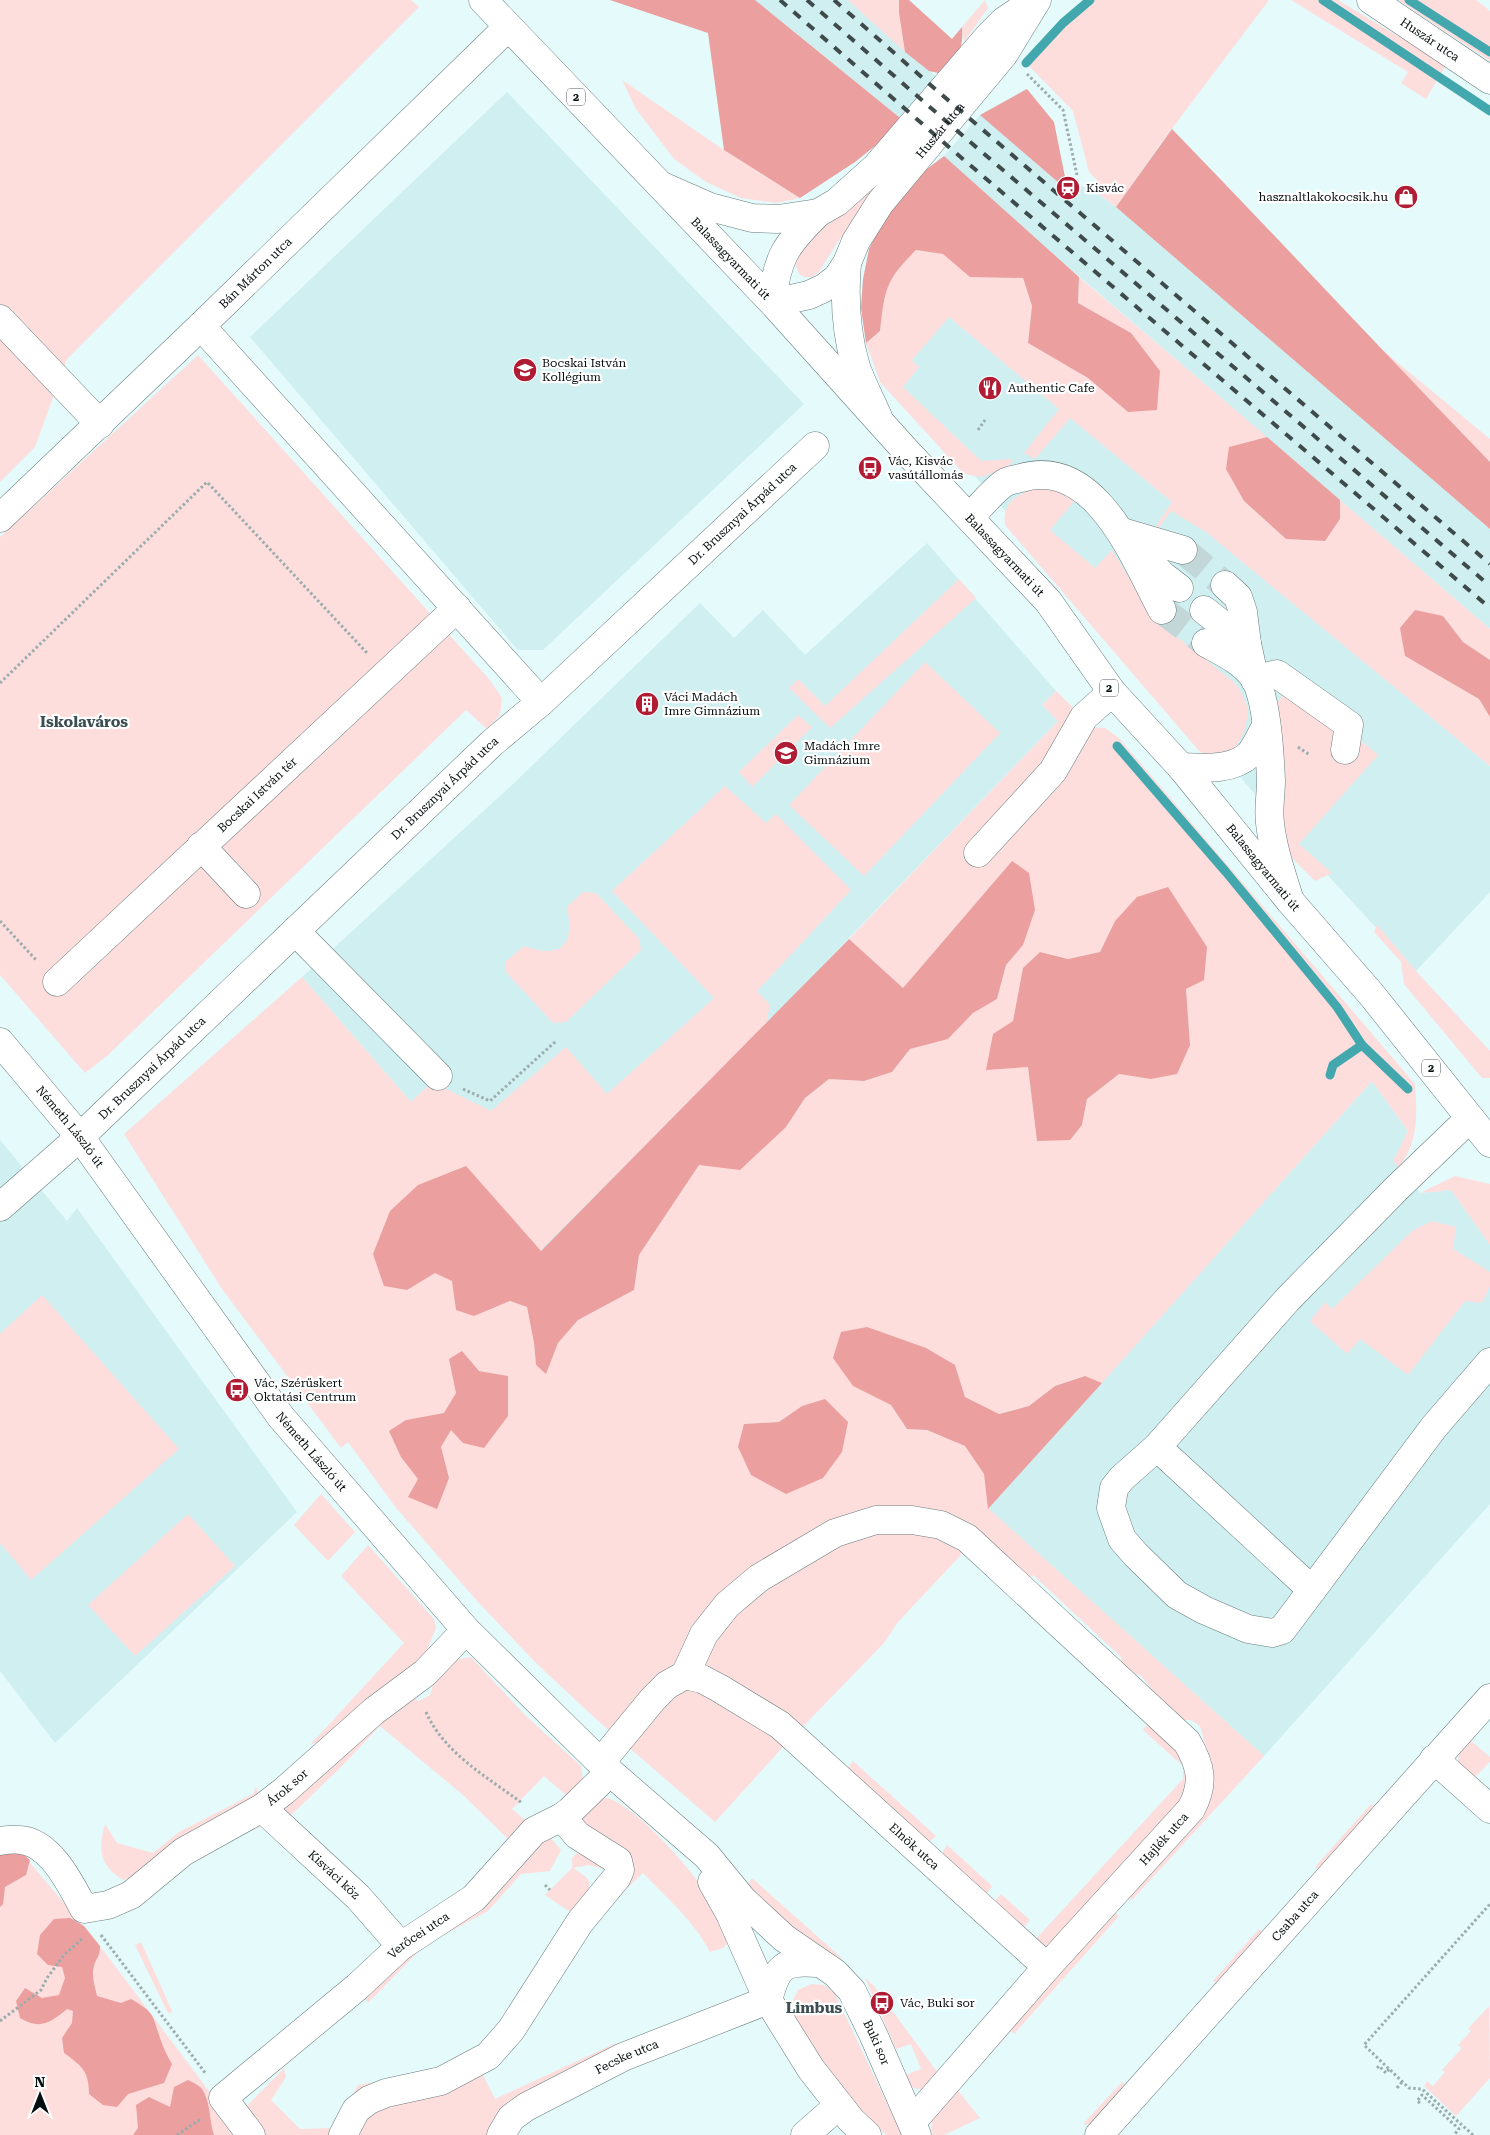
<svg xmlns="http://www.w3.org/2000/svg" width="1490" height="2135" font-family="'Roboto Serif',serif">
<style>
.built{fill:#d0eff1}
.green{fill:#fddedd;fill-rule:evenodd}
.forest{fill:#eb9f9e}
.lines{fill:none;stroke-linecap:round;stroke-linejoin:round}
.stream{stroke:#43a7ae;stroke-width:9}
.minor-tunnel{stroke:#c3d7d8;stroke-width:28;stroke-dasharray:28 14;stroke-linecap:butt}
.minor-casing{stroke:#687c7d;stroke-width:29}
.major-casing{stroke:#687c7d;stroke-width:29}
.path{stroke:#9bacad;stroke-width:3;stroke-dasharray:2.5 2.5;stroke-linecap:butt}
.minor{stroke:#fff;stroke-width:28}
.major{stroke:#fff;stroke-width:28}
.rail{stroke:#3f4a4b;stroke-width:4;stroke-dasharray:9 9;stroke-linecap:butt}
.labels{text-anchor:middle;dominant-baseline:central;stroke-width:4.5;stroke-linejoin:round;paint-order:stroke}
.shield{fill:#fff;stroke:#515657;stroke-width:1}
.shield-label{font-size:11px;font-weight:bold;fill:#070e0f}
.street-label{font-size:12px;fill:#070e0f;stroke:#fff}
.poi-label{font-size:12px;fill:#070e0f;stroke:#fff;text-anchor:start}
.quarter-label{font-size:15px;font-weight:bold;fill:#3c4e50;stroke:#fff}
</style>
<rect width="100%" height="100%" fill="#e4fafb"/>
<g class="built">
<polygon points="755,0 848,0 941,81 905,122"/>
<polygon points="507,92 804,404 543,650 518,650 250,337"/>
<polygon points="980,115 1059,183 1091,188 1116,207 1490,529 1490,629 981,192 944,156"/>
<polygon points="948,316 1490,766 1490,892 1416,971 1299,844 892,382"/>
<polygon points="927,543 1056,691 1042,705 1058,721 766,1024 541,1251 302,977 512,785 700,603 734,638 763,610 805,655"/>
<polygon points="1372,1081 1408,1131 1394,1161 1420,1193 1451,1190 1490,1245 1490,1504 1264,1756 988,1509"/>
<polygon points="0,1140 67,1221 77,1208 297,1512 55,1743 0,1671"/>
</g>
<g class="green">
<polygon points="0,0 411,0 419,7 67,359 35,447 0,482"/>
<polygon points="848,0 899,0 899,13 905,52"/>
<polygon points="985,0 988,8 964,42 962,27"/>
<polygon points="1090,0 1269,0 1164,139 1116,207 1091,188 1097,180 1089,172 1073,111 1026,63 1063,23"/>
<polygon points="1291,0 1338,0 1446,65 1426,99 1401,83 1408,72"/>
<polygon points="1398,0 1476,0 1490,11 1490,61"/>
<polygon points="622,80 724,150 800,198 776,203 741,198 706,182 674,159 636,109"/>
<polygon points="917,133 837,243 819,272 812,277 804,277 799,274 795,264 798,249 808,239 848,209"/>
<path d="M916,250L944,254L970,276L1023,278L1032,306L1028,343L1088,378L1128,412L1131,333L1078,303L1079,277L1267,437L1230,447L1244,501L1286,539L1325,541L1340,519V500L1490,629V660L1463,642L1443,616L1405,656L1479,699L1490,717V766L1206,532L1171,511L1159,528L1156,526L1172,502L1070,418L1035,459L1024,453L1059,409L949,317L912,360L919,367L903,387L981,461L1013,459L1008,468L981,477L964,474L880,382L866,343L880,331C885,289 885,281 916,250Z"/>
<polygon points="1380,348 1490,439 1490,462"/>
<polygon points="198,355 489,679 502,698 500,715 487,729 466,710 107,1056 85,1073 0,975 0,537"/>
<path d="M1035,488L1056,489L1075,500L1050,530L1095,568L1112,550L1153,618L1235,683C1240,691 1245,698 1247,707C1250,726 1237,758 1214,756C1210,756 1204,753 1200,752L1005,525C1002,502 1016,496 1035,488Z"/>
<polygon points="959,579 976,598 830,728 789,688 798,679 825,706"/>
<polygon points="925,662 1000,733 864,876 789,805"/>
<path d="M1056,691L1093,727L1105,728L1119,738L1415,1084C1417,1115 1419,1141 1399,1167L1393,1161L1408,1131L1372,1081L1102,1383L1085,1376L1055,1386L1029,1406L998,1414L965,1397L955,1365L853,1386L891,1405L907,1429L927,1430L965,1446L984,1474L989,1509L1264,1756L1132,1900L1127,1896L1212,1770L1200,1726L1191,1720H1181L1167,1707L1141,1676L1127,1670L1119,1662L1122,1658L1033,1575L1028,1579L972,1529L960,1556L898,1622L884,1643L788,1742L823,1776L822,1782L783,1747L715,1822L596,1719L536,1663L478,1602L397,1509L348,1442L341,1448L222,1289L124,1134L302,977L411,1102L432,1082L491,1111L566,1047L607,1094L714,998L612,891L725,786L766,823L776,814L851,890L757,991L770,1005L766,1024L476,1315L510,1301L527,1307L534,1343L536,1365L546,1373L558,1343L578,1320L634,1290L639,1255L699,1165L786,1127L805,1098L829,1079L864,1081L892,1072L910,1049L948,1039L973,1013L997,999L1006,965L1023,945L1012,861L903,988L849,939L1058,721L1042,705ZM1115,921L1186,989L1190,1045L1151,1079L1119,1074L1087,1099L1082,1125L1037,1141L1028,1067L1013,1021L1023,968L1040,952L1068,959L1100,952ZM462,1351L479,1371L508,1376L451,1429L441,1447L449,1478L409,1497L418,1479L406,1420L444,1414L456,1393ZM802,1406L786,1494L744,1424L779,1422Z"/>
<polygon points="1282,696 1292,696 1359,739 1378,755 1299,844 1332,873 1315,881 1293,859 1283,839 1277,704"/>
<polygon points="798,715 812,727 752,787 739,772"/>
<path d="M583,892L596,893L639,939L641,950L566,1022L553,1023L506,972V961L524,946C562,960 575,944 567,907Z"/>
<polygon points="1377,925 1416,971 1490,1051 1490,1078 1482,1078 1404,984 1401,962 1374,932"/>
<polygon points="1455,1176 1490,1184 1490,1245 1451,1190 1420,1193"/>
<polygon points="1432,1221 1456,1227 1453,1249 1490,1272 1490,1286 1482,1303 1465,1301 1408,1375 1360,1339 1347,1354 1310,1321 1325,1302 1332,1309 1412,1231"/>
<polygon points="42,1295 179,1449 31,1580 0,1543 0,1334"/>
<polygon points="321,1494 355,1532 328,1561 294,1525"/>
<polygon points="188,1514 235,1566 135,1656 88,1605"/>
<polygon points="368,1545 434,1619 436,1628 426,1652 405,1675 327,1739 310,1745 404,1643 341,1576"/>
<path d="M471,1657L525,1715L581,1766L583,1780L568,1797L544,1776L512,1809L530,1824L509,1840L463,1795L380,1726L341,1767L286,1820L267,1824L209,1849L409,1694L419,1701L430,1695C440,1665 439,1662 471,1657Z"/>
<polygon points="1150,1721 1185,1754 1189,1792 1047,1947 1041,1947 1034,1941 1183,1779 1183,1766 1143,1730"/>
<path d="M1469,1739L1490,1757V1762L1473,1779C1454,1762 1454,1759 1469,1739Z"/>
<polygon points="853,1761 936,1836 928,1843 846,1770"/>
<path d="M256,1786L258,1794L254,1802L138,1876L123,1880C99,1865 98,1850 105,1824L117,1843L153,1853L179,1832L253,1794Z"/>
<path d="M608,1798C637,1808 689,1866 706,1893C715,1908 721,1926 729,1942L723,1948L710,1952C694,1921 667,1898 643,1873L596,1918L630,1875L584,1826L582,1816L597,1800Z"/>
<polygon points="1371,1804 1377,1809 1321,1871 1315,1867"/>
<polygon points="0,1827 100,1946 242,2135 0,2135"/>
<polygon points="550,1837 561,1850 550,1871 521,1874 488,1911 424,1946 368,2003 363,1996 541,1838"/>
<polygon points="947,1845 992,1886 986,1895 941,1855"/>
<path d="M577,1853H586L613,1868L573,1914L545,1895L572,1868V1858ZM588,1865L605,1869L588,1891L590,1883L586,1877L573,1868Z"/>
<polygon points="752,1878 844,1960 802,1940 749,1891 748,1884"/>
<polygon points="1001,1894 1030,1920 1022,1929 989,1900 995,1901"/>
<polygon points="1113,1911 1119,1916 1014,2034 1011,2031 962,2086 959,2082"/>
<polygon points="1259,1929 1264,1933 1217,1984 1213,1981"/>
<polygon points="141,1942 172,2011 172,2012 168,2013 135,1945"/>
<path d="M865,1978L874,1986L941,2077C928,2090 914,2096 903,2076L921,2069L911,2044L896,2049Z"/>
<polygon points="552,1983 502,2062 481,2071 495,2099 616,2043 609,2056 493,2135 349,2135 359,2116 445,2085"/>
<polygon points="811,1984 824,1985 835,1994 902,2135 886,2135 847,2097 826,2072 793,2015 792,2002 798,1990"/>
<polygon points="1489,2006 1490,2078 1456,2116 1424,2086 1427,2081 1433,2086 1445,2072 1442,2070 1462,2048 1458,2045 1471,2031 1468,2029"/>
<polygon points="485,2052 435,2078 336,2135 265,2135 246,2107 284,2068 286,2077 271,2100 300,2129 335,2128 358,2085 434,2072"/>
<polygon points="1122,2082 1127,2087 1093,2125 1083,2124"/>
<path d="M956,2088L980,2118L944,2135H933C926,2117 945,2101 956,2088Z"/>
</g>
<g class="forest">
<polygon points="610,0 755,0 905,122 855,162 800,198 724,150 708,33"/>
<path d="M899,0H909L952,39L962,27C964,50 957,57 943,74L929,71L905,52L899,13Z"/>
<polygon points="1027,89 1054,122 1065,177 1059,183 980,115"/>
<path d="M1172,129C1279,239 1383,352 1490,462V529L1116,207Z"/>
<path d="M944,156L1079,277L1078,303L1131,333L1160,371L1157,410L1128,412L1088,378L1028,343L1032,306L1023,278L970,277L943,254L916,250C885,281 885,289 880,331L866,343L861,308L863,279L869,249L882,223L906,185Z"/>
<polygon points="1267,437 1340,500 1340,519 1325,541 1286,539 1244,501 1226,469 1229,447"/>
<polygon points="1415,610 1443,616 1463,642 1490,660 1490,717 1479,699 1405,656 1400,628"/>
<polygon points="1012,861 1029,873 1035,910 1023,945 1006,965 997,999 973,1013 948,1039 910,1049 892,1072 864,1081 829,1079 805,1098 786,1127 740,1170 699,1165 639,1255 634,1290 578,1320 558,1343 546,1374 536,1365 534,1343 527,1307 510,1301 474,1316 456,1310 452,1281 435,1273 407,1290 384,1286 373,1254 390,1211 418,1185 466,1166 541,1251 849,939 903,988"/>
<polygon points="1168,887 1207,947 1204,980 1186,989 1190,1045 1177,1074 1151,1079 1119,1074 1087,1099 1082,1125 1070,1140 1037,1141 1028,1067 986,1070 993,1034 1013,1021 1023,968 1040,952 1068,959 1100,952 1115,921 1137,897"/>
<polygon points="867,1327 926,1348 955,1365 965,1397 999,1414 1029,1406 1055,1386 1085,1376 1102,1383 988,1509 984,1474 965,1446 927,1430 907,1429 891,1405 853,1386 833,1358 841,1332"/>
<polygon points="462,1351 479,1371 508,1376 508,1416 484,1448 463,1443 451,1430 441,1447 449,1478 437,1509 408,1497 418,1479 401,1457 389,1431 406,1420 444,1413 456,1393 449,1359"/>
<polygon points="825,1399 848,1422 842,1452 823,1478 786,1494 751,1475 738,1447 744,1424 779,1422 802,1406"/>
<polygon points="15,1847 30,1860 26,1875 5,1887 3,1904 0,1907 0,1849"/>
<path d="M70,1918L84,1926L100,1946C100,1957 96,1958 94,1966C91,1976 95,1986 97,1996L121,2003L131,1999C155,2013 152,2014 160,2038C163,2047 167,2056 172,2064L164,2083L128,2094L117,2107L103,2105L89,2094C89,2071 82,2066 64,2053L62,2038L72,2023L73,2011L67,2009C50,2023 40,2030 20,2018L16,2001L25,1988L42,1998L59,1995L65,1978L62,1967L48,1965L37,1954L40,1935L54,1919Z"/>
<path d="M188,2080C192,2082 199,2085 202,2089C211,2102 209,2121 214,2135H133L138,2128L136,2105L149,2097L170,2107L174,2087Z"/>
</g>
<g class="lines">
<g class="stream">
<polyline points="1323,0 1490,111"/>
<polyline points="1409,0 1490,52"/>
<polyline points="1026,63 1063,23 1090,0"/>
<polyline points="1117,746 1226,872 1337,1007 1362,1045 1408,1089"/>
<polyline points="1330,1075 1333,1065 1362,1045"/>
</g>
<g class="minor-tunnel">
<polyline points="1183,550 1225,585"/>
<polyline points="1162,610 1206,643"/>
</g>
<g class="minor-casing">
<g id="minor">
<path id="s1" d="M1371,0L1490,80"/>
<polyline points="660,185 710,207 752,218 778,219 818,213 837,202 876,167 989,36 1004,21 1029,4"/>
<path id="s2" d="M818,213C787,243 775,259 773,303L809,295L824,288L837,278L847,263L856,241L880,203L1004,54L1037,0"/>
<path d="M847,263C844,298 846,333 856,367C862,384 871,401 878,417"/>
<polyline points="0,319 100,424"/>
<polyline points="201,326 541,702"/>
<path d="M970,517C980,507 995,488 1006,482C1011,480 1016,479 1021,478C1096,456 1134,558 1162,610"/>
<path id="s3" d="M0,518L201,326L508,27"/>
<polyline points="1122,532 1183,550"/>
<polyline points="1141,553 1162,575 1179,588"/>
<polyline points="1225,585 1238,597 1243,612 1247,644"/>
<polyline points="1204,610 1247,644 1255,680 1277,674 1349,725 1345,750"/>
<path d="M1206,643C1224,653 1243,661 1255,679C1267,700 1270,756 1271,781C1271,795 1268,809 1270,823C1273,850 1282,875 1290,901"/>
<path d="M1181,767C1203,768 1232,771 1250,754C1256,746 1261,735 1266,726"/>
<polyline points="201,846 246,894"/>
<polyline points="978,853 1053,771 1084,717 1112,692"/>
<polyline points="295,931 438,1076"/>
<path id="s4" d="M57,982L457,608"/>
<path id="s5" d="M0,1042L80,1137L281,1417L466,1630L610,1772L707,1856L743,1900L784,1938L835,1973L852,1991L873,2034L917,2135"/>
<polyline points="1470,1118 1396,1189 1288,1299 1157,1447 1312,1590 1434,1427 1490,1362"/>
<path id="s6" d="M0,1207L80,1137L492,743L541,702L815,446"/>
<polyline points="1157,1447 1122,1478 1114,1488 1111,1508 1122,1539 1136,1555 1177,1595 1204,1610 1248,1629 1272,1633 1282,1630 1312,1590"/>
<path id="s7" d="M685,1675L702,1679L719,1688L780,1725L1047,1967"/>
<polyline points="1434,1759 1490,1809"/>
<path d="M601,1762L653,1699L667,1685L685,1675L704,1634L727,1605L759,1578L835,1533L876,1520H912L941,1525L967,1538L1187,1742C1201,1766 1205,1783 1191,1809L1047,1967L912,2122"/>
<path id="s8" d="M262,1808L358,1897L401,1946"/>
<path id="s9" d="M0,1841C6,1840 13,1839 20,1840C51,1842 71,1885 84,1909L108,1905L131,1895L183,1852L262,1808L284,1791L374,1711L425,1673L466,1630"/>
<polyline points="712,1882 730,1914 768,2000 811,2069 851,2120 867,2135"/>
<path d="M768,2000C777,1967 782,1960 818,1963"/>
<path id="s10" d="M251,2135L223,2098L357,1987L401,1946L474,1898L534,1831L562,1817L570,1811L610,1772"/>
<polyline points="343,2135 356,2110 369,2100 386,2093 441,2081 488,2056 511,2030 580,1922 617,1877 620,1870 618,1861 577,1835 562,1817"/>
<path id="s11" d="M501,2135L511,2118L526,2107L623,2057L768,2000"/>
<polyline points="805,2135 839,2105"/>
<path id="s12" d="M1099,2135L1490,1698"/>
</g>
</g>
<g class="major-casing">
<g id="major">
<path id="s13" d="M483,0L773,303L908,453L1048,601L1112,692L1181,767L1290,901L1371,994L1490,1143"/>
</g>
</g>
<g class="path">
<polyline points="1027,74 1063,110 1077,175"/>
<polyline points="978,430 985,420"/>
<polyline points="0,683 207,482 367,653"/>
<polyline points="1298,747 1310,755"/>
<polyline points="0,921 37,961"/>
<polyline points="463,1089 490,1101 556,1041"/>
<path d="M426,1712C444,1753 487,1777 522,1803"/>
<polyline points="545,1885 550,1890"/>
<polyline points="101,1935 206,2074"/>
<polyline points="0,2021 41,1990 47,1978 64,1955 83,1938"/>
<polyline points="1377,2068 1379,2066 1386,2073 1389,2069"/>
<polyline points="1397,2088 1402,2082"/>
<polyline points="1420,2103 1417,2101 1422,2095 1459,2129 1454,2135"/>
<polyline points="177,2135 202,2118"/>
<polyline points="1473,2135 1422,2089 1409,2088 1364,2045 1490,1904"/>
</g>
<use href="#minor" class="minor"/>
<use href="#major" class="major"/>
<g class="rail">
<polyline points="780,0 950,148 1490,608"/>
<polyline points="807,0 962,135 1490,586"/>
<polyline points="834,0 934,88 1490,564"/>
</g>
</g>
<defs>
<g id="station-disc" transform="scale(1.25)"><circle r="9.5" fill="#b01c34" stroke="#fff"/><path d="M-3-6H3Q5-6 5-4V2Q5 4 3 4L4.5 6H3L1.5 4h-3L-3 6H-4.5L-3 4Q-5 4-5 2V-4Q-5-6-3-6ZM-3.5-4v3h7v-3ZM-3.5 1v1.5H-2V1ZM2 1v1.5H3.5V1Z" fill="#fff"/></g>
<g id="shop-disc" transform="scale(1.25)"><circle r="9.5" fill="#b01c34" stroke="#fff"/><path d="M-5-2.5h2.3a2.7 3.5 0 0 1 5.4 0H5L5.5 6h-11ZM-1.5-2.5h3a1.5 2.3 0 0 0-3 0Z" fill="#fff"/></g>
<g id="school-disc" transform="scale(1.25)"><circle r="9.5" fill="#b01c34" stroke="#fff"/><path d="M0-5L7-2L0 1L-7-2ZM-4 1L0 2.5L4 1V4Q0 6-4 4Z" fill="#fff"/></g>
<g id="restaurant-disc" transform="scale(1.25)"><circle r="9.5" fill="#b01c34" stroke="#fff"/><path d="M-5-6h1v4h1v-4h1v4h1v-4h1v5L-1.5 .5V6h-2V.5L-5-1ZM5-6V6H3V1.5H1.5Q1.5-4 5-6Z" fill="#fff"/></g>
<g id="bus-disc" transform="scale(1.25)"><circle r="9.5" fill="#b01c34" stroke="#fff"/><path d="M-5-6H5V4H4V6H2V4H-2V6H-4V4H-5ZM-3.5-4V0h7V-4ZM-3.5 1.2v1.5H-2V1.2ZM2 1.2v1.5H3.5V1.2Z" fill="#fff"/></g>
<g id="building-disc" transform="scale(1.25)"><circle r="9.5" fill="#b01c34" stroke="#fff"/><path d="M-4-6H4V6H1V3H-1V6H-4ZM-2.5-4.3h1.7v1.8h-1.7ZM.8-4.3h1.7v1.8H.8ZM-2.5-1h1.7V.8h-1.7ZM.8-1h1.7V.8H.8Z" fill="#fff"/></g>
</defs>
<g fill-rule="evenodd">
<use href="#station-disc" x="1068" y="188"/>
<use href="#shop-disc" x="1406" y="197"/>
<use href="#school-disc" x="525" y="370"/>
<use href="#restaurant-disc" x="990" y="388"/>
<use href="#bus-disc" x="870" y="468"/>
<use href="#building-disc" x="647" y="704"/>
<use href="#school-disc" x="786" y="753"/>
<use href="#bus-disc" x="237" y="1390"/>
<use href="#bus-disc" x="882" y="2003"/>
</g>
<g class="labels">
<g class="shield">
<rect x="567" y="88.5" width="18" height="17" rx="4"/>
<rect x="1100" y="679.5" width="18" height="17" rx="4"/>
<rect x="1422" y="1059.5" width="18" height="17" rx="4"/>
</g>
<g class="shield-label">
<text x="576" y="97">2</text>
<text x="1109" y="688">2</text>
<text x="1431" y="1068">2</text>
</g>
<g class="street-label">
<text stroke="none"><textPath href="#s1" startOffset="71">Huszár utca</textPath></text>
<text stroke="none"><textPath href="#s2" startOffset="355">Huszár utca</textPath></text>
<text stroke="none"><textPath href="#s13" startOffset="358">Balassagyarmati út</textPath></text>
<text stroke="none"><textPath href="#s3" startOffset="354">Bán Márton utca</textPath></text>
<text stroke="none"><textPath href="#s6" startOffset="1016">Dr. Brusznyai Árpád utca</textPath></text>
<text stroke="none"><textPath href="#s13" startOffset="762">Balassagyarmati út</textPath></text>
<text stroke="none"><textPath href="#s6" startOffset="611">Dr. Brusznyai Árpád utca</textPath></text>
<text stroke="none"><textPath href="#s4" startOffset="274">Bocskai István tér</textPath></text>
<text stroke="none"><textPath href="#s13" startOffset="1168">Balassagyarmati út</textPath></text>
<text stroke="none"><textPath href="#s6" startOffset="206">Dr. Brusznyai Árpád utca</textPath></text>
<text stroke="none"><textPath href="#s5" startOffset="110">Németh László út</textPath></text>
<text stroke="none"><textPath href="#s5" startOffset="515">Németh László út</textPath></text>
<text stroke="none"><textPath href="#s9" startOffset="358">Árok sor</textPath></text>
<text transform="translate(1164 1839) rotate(-48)">Hajlék utca</text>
<text stroke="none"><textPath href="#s7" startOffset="289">Elnök utca</textPath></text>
<text stroke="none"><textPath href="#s8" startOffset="98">Kisváci köz</textPath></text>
<text stroke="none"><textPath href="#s12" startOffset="294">Csaba utca</textPath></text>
<text stroke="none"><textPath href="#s10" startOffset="301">Verőcei utca</textPath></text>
<text stroke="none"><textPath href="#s5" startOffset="1338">Buki sor</textPath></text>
<text stroke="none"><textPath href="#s11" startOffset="151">Fecske utca</textPath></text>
</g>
<g class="poi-label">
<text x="1086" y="188">Kisvác</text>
<text x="1388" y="197" text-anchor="end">hasznaltlakokocsik.hu</text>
<text x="542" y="363">Bocskai István<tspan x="542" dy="14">Kollégium</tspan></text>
<text x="1008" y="388">Authentic Cafe</text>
<text x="888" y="461">Vác, Kisvác<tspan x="888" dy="14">vasútállomás</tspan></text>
<text x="664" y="697">Váci Madách<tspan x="664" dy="14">Imre Gimnázium</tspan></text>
<text x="804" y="746">Madách Imre<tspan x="804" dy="14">Gimnázium</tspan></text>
<text x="254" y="1383">Vác, Szérűskert<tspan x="254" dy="14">Oktatási Centrum</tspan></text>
<text x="900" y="2003">Vác, Buki sor</text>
</g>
<g class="quarter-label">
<text x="84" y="722">Iskolaváros</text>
<text x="814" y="2008">Limbus</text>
</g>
</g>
<g transform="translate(40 2095)" stroke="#ffffff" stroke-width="4" paint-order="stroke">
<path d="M0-4L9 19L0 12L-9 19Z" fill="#070e0f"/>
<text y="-8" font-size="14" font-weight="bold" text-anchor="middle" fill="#070e0f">N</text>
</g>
</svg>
